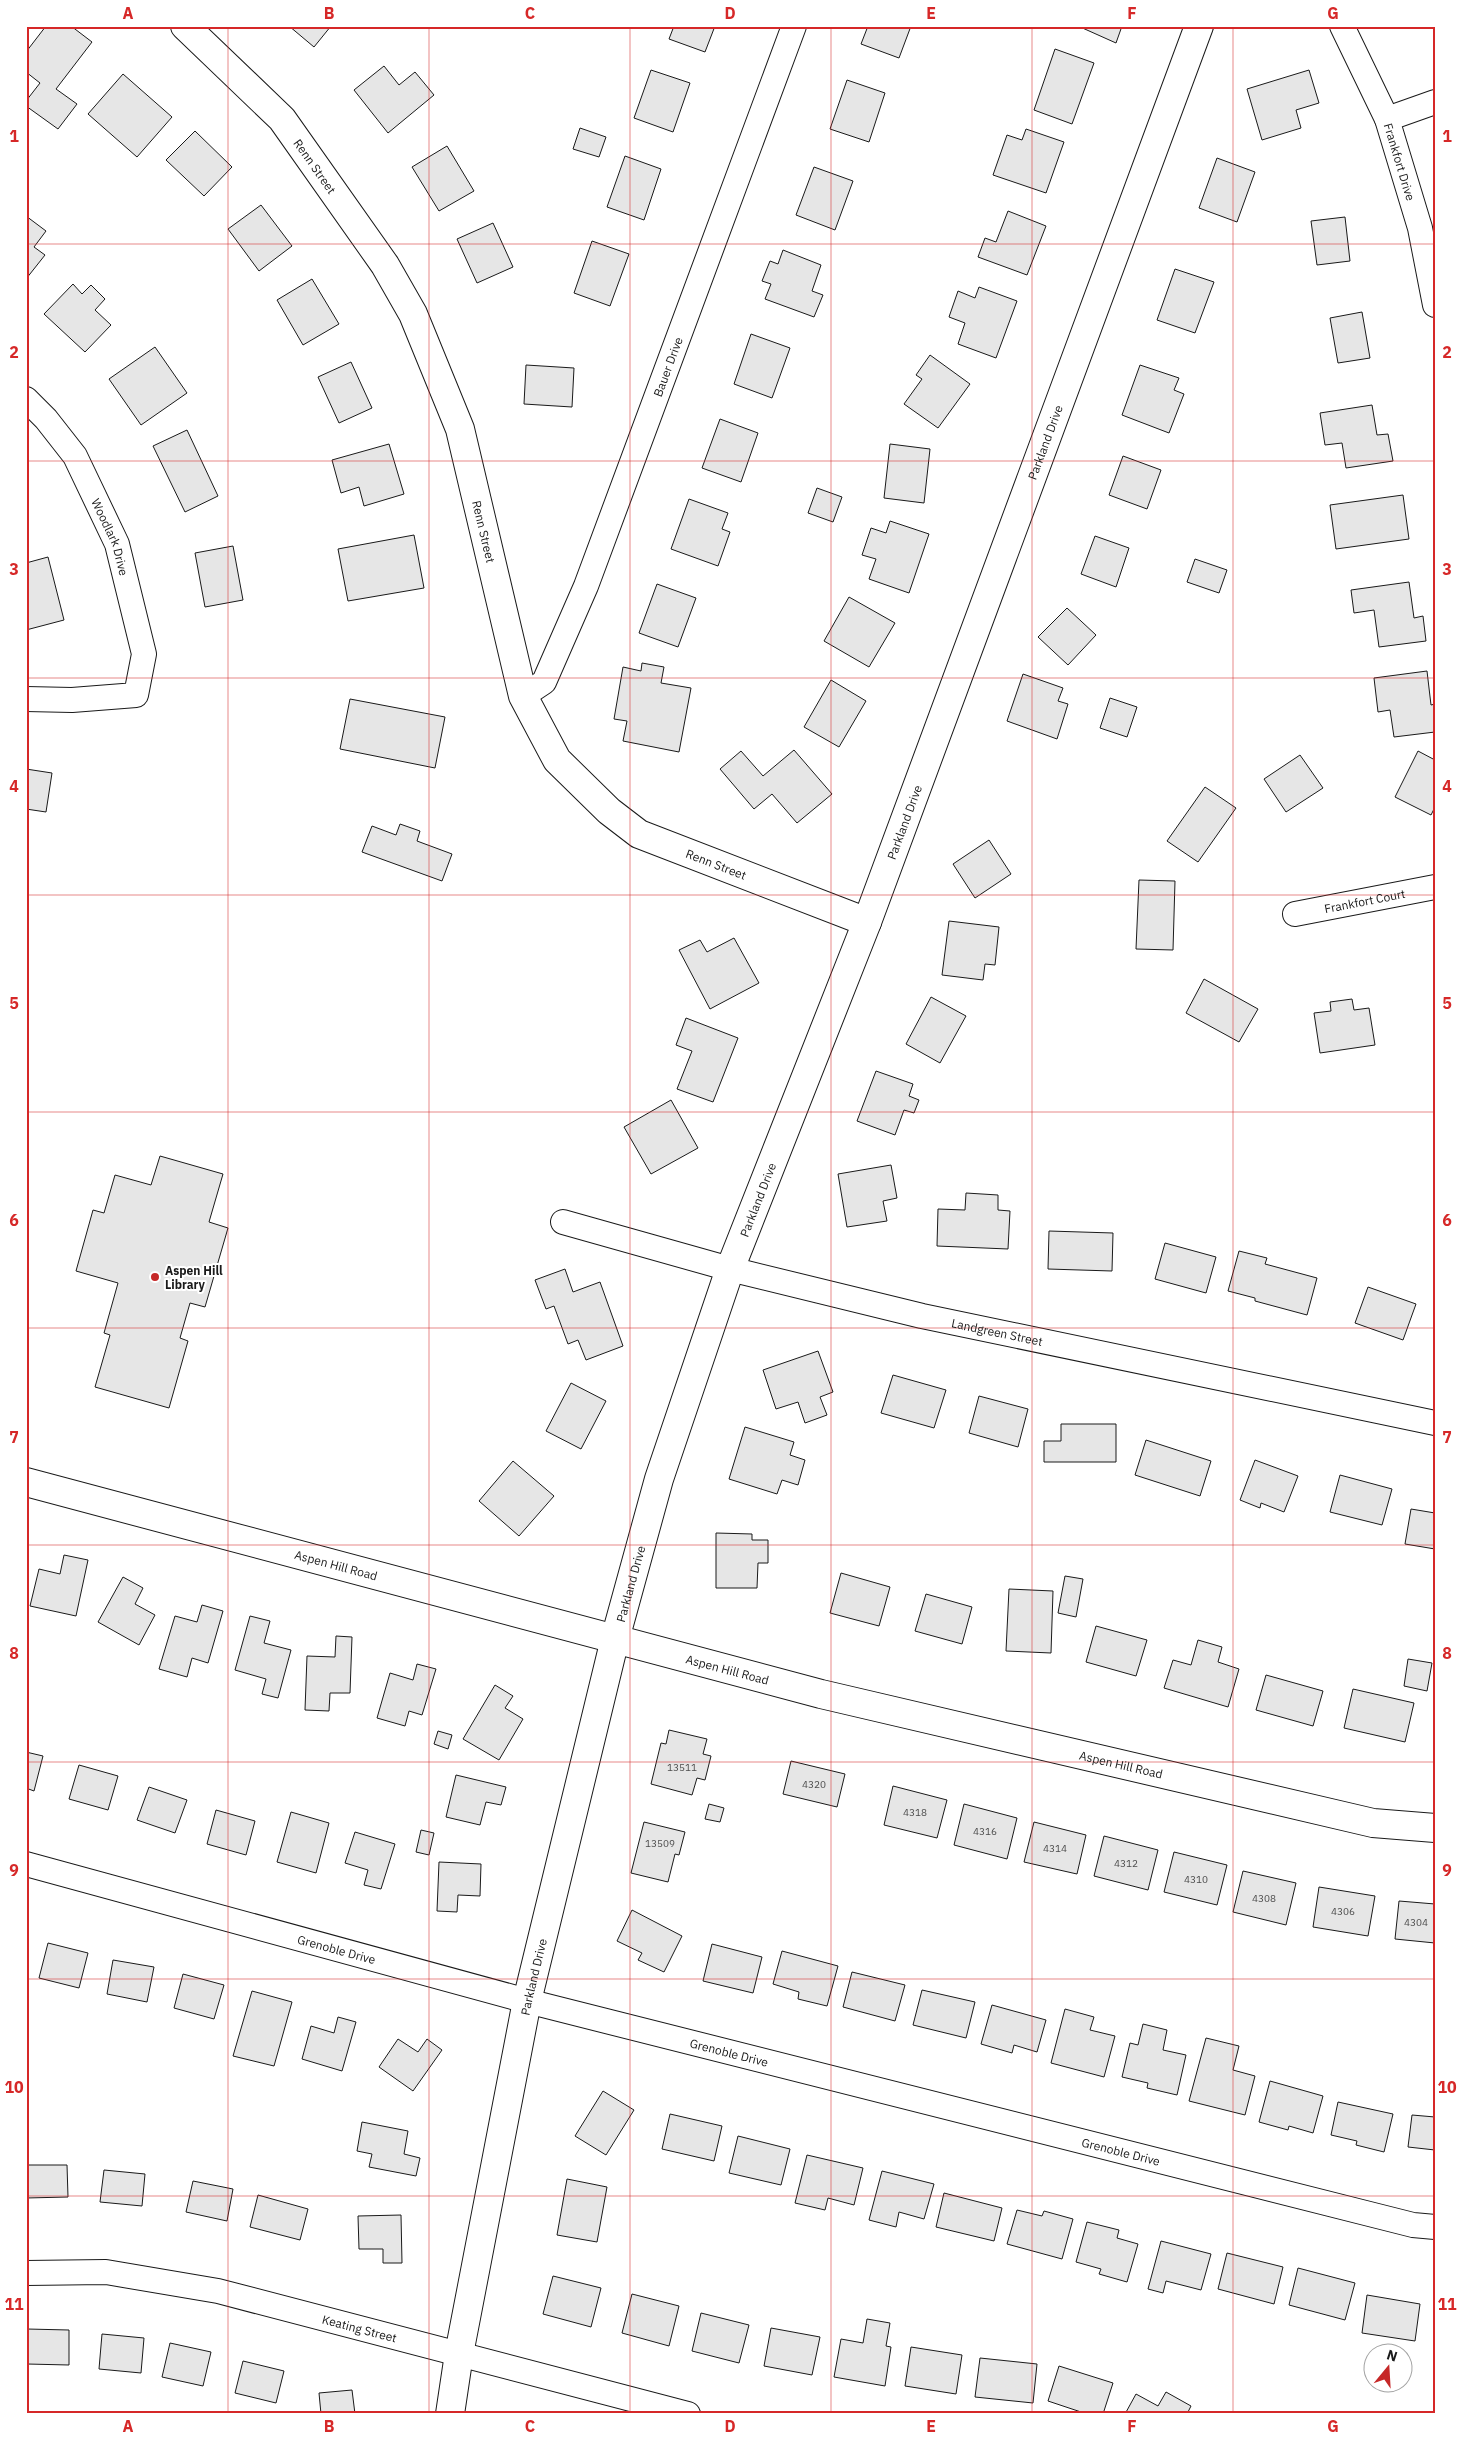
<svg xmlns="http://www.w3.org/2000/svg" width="1461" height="2440" font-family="'IBM Plex Sans',sans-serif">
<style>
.building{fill:#e6e6e6;stroke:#1a1a1a}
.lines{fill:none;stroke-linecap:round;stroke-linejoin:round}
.street-casing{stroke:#1a1a1a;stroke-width:26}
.secondary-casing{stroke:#1a1a1a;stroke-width:30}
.street{stroke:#fff;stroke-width:24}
.secondary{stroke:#fff;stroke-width:28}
.grid{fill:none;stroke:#d62828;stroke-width:1;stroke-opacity:0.55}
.poi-dot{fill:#c62828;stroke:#fff;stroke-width:2}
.labels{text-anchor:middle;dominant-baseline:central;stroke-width:4;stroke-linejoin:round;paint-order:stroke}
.number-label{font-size:10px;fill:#4d4d4d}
.street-label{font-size:12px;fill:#1a1a1a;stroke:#fff}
.poi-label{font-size:12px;font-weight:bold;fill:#1a1a1a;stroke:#fff;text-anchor:start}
.neatline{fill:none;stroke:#d62828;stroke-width:2}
.grid-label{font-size:16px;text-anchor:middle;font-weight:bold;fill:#d62828}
</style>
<rect width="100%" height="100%" fill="#fff"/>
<g class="building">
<polygon points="46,26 71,26 92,42 56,89 77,104 58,129 26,106 26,101 40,83 26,72 26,52"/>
<polygon points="289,26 331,26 314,47"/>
<polygon points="674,26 715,26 705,52 669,39"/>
<polygon points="868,26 911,26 899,58 861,44"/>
<polygon points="1078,26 1122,26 1116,43"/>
<polygon points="1055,49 1094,63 1072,124 1034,110"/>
<polygon points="384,66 399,85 415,72 434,95 388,133 354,90"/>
<polygon points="651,70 690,83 673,132 634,118"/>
<polygon points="1309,70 1319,103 1296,110 1301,128 1262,140 1247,89"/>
<polygon points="123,74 172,117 137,157 88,114"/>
<polygon points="847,80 885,93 869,142 830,129"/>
<polygon points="580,128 606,137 599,157 573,149"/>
<polygon points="1026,129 1064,142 1046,193 993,175 1007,135 1022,140"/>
<polygon points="195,131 232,167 204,196 166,160"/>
<polygon points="447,146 474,191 439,211 412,167"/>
<polygon points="625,156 661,169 644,220 607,207"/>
<polygon points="1217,158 1255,172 1237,222 1199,208"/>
<polygon points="814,167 853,181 835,230 796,215"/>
<polygon points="261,205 292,246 259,271 228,229"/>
<polygon points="1008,211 1046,226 1027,275 978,257 985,238 996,242"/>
<polygon points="26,216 46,231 34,247 45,255 26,279"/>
<polygon points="1345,217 1350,261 1317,265 1311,221"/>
<polygon points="493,223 513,267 477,283 457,239"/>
<polygon points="592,241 629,254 610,306 574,293"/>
<polygon points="783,250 821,265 812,291 823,295 814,317 765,299 771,284 762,281 770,261 778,264"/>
<polygon points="1175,269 1214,282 1195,333 1157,320"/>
<polygon points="312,279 339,324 303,345 277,300"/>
<polygon points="73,284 82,294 91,285 105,299 95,310 111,325 85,352 44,314"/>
<polygon points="979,287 1017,301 996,358 958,344 965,323 949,317 958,291 975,298"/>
<polygon points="1362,312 1370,358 1338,363 1330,318"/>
<polygon points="751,334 790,348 772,398 734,384"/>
<polygon points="155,347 187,393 141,425 109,379"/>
<polygon points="930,355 970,384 938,428 904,404 922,379 916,375"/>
<polygon points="351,362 372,408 339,423 318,377"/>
<polygon points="526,365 574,368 572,407 524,404"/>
<polygon points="1140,365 1179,378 1174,390 1184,394 1169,433 1122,415"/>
<polygon points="1372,405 1377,435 1388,434 1393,461 1346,468 1342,443 1325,445 1320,413"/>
<polygon points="720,419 758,433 741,482 702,468"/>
<polygon points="187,430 218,496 185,512 153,446"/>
<polygon points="389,444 404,494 364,506 359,487 341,493 332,460"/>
<polygon points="890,444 930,449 924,503 884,498"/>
<polygon points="1123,456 1161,470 1147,509 1109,495"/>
<polygon points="817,488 842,497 833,522 808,513"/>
<polygon points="1403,495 1409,539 1336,549 1330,505"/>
<polygon points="689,499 728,513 722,529 730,532 718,566 671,549"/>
<polygon points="890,521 929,534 909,593 869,579 876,559 862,555 871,528 886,533"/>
<polygon points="414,535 424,588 348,601 338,549"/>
<polygon points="1095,536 1129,548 1116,587 1081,574"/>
<polygon points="233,546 243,600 205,607 195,553"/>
<polygon points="48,557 64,620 26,630 26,563"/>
<polygon points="1195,559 1227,570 1219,593 1187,582"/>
<polygon points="1409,582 1414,618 1423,616 1426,641 1379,647 1374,610 1354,613 1351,590"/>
<polygon points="657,584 696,598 678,647 639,633"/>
<polygon points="849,597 895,623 869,667 824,641"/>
<polygon points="1067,608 1096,635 1068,665 1038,637"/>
<polygon points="642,663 664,667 661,683 691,688 679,752 623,741 627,721 614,719 623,667 641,671"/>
<polygon points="1427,671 1431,705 1435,704 1435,732 1394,737 1390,710 1378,712 1374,678"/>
<polygon points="1023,674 1063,688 1058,701 1068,704 1057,739 1007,721"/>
<polygon points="831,680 866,701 839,747 804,727"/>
<polygon points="1110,698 1137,707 1127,737 1100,728"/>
<polygon points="350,699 445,717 435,768 340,749"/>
<polygon points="794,750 832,794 797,823 772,794 754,809 720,769 741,751 763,776"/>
<polygon points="1418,751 1435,760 1435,807 1431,815 1395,797"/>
<polygon points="1300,755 1323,788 1286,812 1264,779"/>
<polygon points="26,769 52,773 46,812 26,809"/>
<polygon points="1205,787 1236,808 1198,862 1167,841"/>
<polygon points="400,824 420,831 417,841 452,854 442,881 362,852 372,826 396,835"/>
<polygon points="989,840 1011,874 975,898 953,864"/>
<polygon points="1139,880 1175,881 1173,950 1136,949"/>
<polygon points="949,921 999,927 995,965 985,964 983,980 942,975"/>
<polygon points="734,938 759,983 710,1009 679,950 700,940 707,952"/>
<polygon points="1204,979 1258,1009 1239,1042 1186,1013"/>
<polygon points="931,997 966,1016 940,1063 906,1044"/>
<polygon points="1352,999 1354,1010 1369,1008 1375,1045 1320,1053 1314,1013 1331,1011 1330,1002"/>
<polygon points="686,1018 738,1038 713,1102 677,1089 692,1051 676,1045"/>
<polygon points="876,1071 913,1084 909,1096 919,1100 914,1113 904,1110 895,1135 857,1121"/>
<polygon points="671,1100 698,1148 651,1174 624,1127"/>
<polygon points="160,1156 223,1174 209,1222 228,1228 205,1307 190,1303 180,1338 188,1341 169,1408 95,1387 110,1335 104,1333 118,1283 76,1271 93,1210 104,1213 115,1175 151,1185"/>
<polygon points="891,1165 897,1198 883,1201 887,1221 847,1227 838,1174"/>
<polygon points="966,1193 998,1195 998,1210 1010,1211 1008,1249 937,1246 938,1209 965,1210"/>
<polygon points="1049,1231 1113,1233 1112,1271 1048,1269"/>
<polygon points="1165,1243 1216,1257 1206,1293 1155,1279"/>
<polygon points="1239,1251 1267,1258 1265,1264 1317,1278 1307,1315 1255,1301 1255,1298 1228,1291"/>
<polygon points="565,1269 573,1292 600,1282 623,1346 586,1360 578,1340 568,1344 554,1306 546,1309 535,1280"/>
<polygon points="1368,1287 1416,1304 1403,1340 1355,1323"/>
<polygon points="818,1351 833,1392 820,1397 827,1415 805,1423 798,1402 776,1409 763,1370"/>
<polygon points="893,1375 946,1390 934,1428 881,1413"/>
<polygon points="571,1383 606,1401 581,1449 546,1431"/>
<polygon points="979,1396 1028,1409 1018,1447 969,1433"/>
<polygon points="1061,1424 1116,1424 1116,1462 1044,1462 1044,1441 1061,1441"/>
<polygon points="745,1427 794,1442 790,1455 805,1460 798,1485 782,1480 777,1494 729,1479"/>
<polygon points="1146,1440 1211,1461 1200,1496 1135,1475"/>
<polygon points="1255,1460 1298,1476 1284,1512 1261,1503 1260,1508 1240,1500"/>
<polygon points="513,1461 554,1496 519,1536 479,1501"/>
<polygon points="1340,1475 1392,1489 1382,1525 1330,1512"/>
<polygon points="1411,1509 1435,1513 1435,1549 1405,1544"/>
<polygon points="716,1533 752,1534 752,1540 768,1540 768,1563 758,1563 757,1588 716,1588"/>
<polygon points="64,1555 88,1560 76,1616 30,1606 39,1569 60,1574"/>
<polygon points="841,1573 890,1587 879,1626 830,1613"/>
<polygon points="1065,1576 1083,1579 1076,1617 1058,1613"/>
<polygon points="123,1577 143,1588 135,1604 155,1615 139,1645 98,1622"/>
<polygon points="1009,1589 1053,1591 1051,1653 1006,1651"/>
<polygon points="926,1594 972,1607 962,1644 915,1631"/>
<polygon points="202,1605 223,1611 208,1663 192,1658 187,1677 159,1669 175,1616 197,1622"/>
<polygon points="250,1616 270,1621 264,1643 291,1650 278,1698 262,1694 266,1679 235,1670"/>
<polygon points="1096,1626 1147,1640 1136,1676 1086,1662"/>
<polygon points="336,1636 352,1637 350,1693 330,1693 329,1711 305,1710 307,1656 335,1657"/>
<polygon points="1198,1640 1222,1647 1218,1662 1239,1669 1228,1707 1164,1688 1173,1660 1191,1665"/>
<polygon points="1408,1659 1432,1663 1427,1691 1404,1686"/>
<polygon points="417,1664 436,1669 422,1715 409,1711 405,1726 377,1718 390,1673 413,1680"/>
<polygon points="1266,1675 1323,1691 1313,1726 1256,1710"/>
<polygon points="495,1685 513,1696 505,1708 523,1719 499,1760 463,1739"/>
<polygon points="1353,1689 1414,1703 1405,1742 1344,1728"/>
<polygon points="669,1730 707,1739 703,1754 711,1756 705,1780 697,1778 692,1795 651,1784 661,1743 666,1744"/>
<polygon points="438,1731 452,1735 448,1749 434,1744"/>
<polygon points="26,1752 43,1756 34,1791 26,1788"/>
<polygon points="791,1761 845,1774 837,1807 783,1794"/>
<polygon points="79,1765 118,1776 108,1810 69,1799"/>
<polygon points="456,1775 506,1787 501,1805 486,1802 480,1825 446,1817"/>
<polygon points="893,1786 947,1800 937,1838 884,1825"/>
<polygon points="149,1787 187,1800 175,1833 137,1820"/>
<polygon points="709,1804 724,1808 720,1822 705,1819"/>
<polygon points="964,1804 1017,1818 1007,1859 954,1845"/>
<polygon points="216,1810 255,1821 246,1855 207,1844"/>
<polygon points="291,1812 329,1823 316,1873 277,1862"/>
<polygon points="644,1822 685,1832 679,1855 675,1854 668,1882 631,1873"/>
<polygon points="1034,1822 1086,1835 1077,1874 1024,1862"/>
<polygon points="421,1830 434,1833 429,1855 416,1852"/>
<polygon points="355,1832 395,1844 381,1889 364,1885 368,1870 345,1863"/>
<polygon points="1104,1836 1158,1850 1148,1890 1094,1876"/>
<polygon points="1174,1852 1227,1865 1217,1905 1164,1892"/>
<polygon points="439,1862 481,1864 480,1896 458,1895 457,1912 437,1911"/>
<polygon points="1243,1871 1296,1883 1286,1925 1233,1912"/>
<polygon points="1319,1887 1375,1896 1368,1936 1313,1927"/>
<polygon points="1399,1901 1435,1904 1435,1943 1395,1939"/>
<polygon points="632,1910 682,1936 664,1972 638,1960 642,1953 617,1941"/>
<polygon points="48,1943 88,1953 79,1988 39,1978"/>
<polygon points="712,1944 762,1957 753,1993 703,1981"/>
<polygon points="782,1951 838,1966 827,2006 798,1999 799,1992 773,1984"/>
<polygon points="113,1960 154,1967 147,2002 107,1994"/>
<polygon points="852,1972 905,1985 895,2021 843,2007"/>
<polygon points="183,1974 224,1985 214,2019 174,2008"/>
<polygon points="922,1990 975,2002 966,2038 913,2025"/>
<polygon points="252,1991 292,2002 274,2066 233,2056"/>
<polygon points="992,2005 1046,2020 1037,2052 1014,2045 1012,2053 981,2044"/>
<polygon points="1065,2009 1094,2017 1090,2030 1115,2036 1104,2077 1051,2063"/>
<polygon points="338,2017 356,2022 342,2071 302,2059 311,2026 334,2033"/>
<polygon points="1143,2024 1167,2030 1163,2050 1186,2055 1177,2095 1147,2088 1148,2083 1122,2077 1130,2043 1138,2045"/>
<polygon points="1206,2038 1239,2046 1233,2070 1255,2076 1245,2115 1189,2101"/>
<polygon points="398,2039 418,2052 427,2039 442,2050 413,2091 379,2067"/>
<polygon points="1270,2081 1323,2096 1313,2133 1289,2126 1288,2130 1259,2122"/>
<polygon points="603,2091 634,2110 606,2155 575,2136"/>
<polygon points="1338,2102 1393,2114 1384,2152 1356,2145 1357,2141 1331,2135"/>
<polygon points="670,2114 722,2126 714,2161 662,2149"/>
<polygon points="1412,2115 1435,2117 1435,2150 1408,2147"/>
<polygon points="362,2122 408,2131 404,2154 420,2158 416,2176 369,2167 372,2154 357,2151"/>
<polygon points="738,2136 790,2149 781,2185 729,2173"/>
<polygon points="807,2155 863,2168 854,2205 828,2198 825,2210 795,2203"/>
<polygon points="26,2165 67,2165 68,2197 26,2198"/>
<polygon points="104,2170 145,2174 142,2206 100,2202"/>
<polygon points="882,2171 934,2184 924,2219 899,2212 896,2227 869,2220"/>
<polygon points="567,2179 607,2187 597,2242 557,2235"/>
<polygon points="193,2181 233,2189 227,2221 186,2212"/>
<polygon points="944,2193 1002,2208 994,2241 936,2227"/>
<polygon points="258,2195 308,2209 300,2240 250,2227"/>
<polygon points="1017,2210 1042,2216 1044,2211 1073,2219 1062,2259 1007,2244"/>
<polygon points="401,2215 402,2263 383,2263 383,2249 359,2249 358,2216"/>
<polygon points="1087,2222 1119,2230 1117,2238 1138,2244 1127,2282 1099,2274 1101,2269 1076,2262"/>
<polygon points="1161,2241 1211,2254 1201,2290 1166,2281 1163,2293 1148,2289"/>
<polygon points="1227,2253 1283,2267 1274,2304 1218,2289"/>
<polygon points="1298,2268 1355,2283 1345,2320 1289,2305"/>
<polygon points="553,2276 601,2288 591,2327 543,2314"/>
<polygon points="632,2294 679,2306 669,2346 622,2333"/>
<polygon points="1367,2295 1420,2304 1415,2341 1362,2333"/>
<polygon points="701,2313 749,2325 739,2363 692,2351"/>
<polygon points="867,2319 890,2323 886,2346 891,2347 885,2386 834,2377 841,2339 863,2343"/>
<polygon points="771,2328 820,2337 812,2375 764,2366"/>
<polygon points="27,2329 69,2330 69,2365 27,2364"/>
<polygon points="102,2334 144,2338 141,2373 99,2369"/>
<polygon points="170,2343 211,2352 203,2386 162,2377"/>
<polygon points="911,2347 962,2355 956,2394 905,2386"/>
<polygon points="980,2358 1037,2364 1033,2403 975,2397"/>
<polygon points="243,2361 284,2371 276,2403 235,2393"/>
<polygon points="1059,2366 1113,2383 1103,2414 1087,2414 1048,2401"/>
<polygon points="352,2390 355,2414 321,2414 319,2393"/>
<polygon points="1166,2392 1191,2406 1187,2414 1125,2414 1136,2394 1158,2406"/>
</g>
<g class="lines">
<g class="street-casing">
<g id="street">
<path id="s1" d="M1342,26L1387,119L1420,228L1435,305"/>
<polyline points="1387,119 1435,102"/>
<path id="s2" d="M26,399L46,419L75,456L117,544L144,654L136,695L72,700L26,699"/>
<path id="s3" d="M523,696L544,682L586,586L794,26"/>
<path id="s4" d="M1295,914L1435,887"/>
<path id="s5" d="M563,1222L730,1269L922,1316L1435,1423"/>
<path id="s6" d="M26,1864L527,2001L1413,2225L1435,2227"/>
<path id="s7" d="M26,2273L106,2272L218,2291L688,2414"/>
</g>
</g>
<g class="secondary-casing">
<g id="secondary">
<path id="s8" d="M185,26L282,119L385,265L413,314L460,429L523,696L557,760L609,811L639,834L867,922"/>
<path id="s9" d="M26,1482L821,1694L1373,1823L1435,1828"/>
<path id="s10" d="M450,2414L459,2354L527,2001L615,1639L659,1479L730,1269L867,922L1199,26"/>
</g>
</g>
<use href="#street" class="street"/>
<use href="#secondary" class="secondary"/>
</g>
<path class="grid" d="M228,26V2414M429,26V2414M630,26V2414M831,26V2414M1032,26V2414M1233,26V2414M26,244H1435M26,461H1435M26,678H1435M26,895H1435M26,1112H1435M26,1328H1435M26,1545H1435M26,1762H1435M26,1979H1435M26,2196H1435"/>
<circle class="poi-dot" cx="155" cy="1277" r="5"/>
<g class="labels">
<g class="number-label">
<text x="682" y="1767">13511</text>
<text x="814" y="1784">4320</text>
<text x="915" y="1812">4318</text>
<text x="985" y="1831">4316</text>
<text x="660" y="1843">13509</text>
<text x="1055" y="1848">4314</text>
<text x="1126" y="1863">4312</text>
<text x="1196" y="1879">4310</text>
<text x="1264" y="1898">4308</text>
<text x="1343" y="1911">4306</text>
<text x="1416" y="1922">4304</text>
</g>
<g class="street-label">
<text stroke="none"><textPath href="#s1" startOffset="148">Frankfort Drive</textPath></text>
<text stroke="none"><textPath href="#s8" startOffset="192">Renn Street</textPath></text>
<text stroke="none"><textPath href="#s3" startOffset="364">Bauer Drive</textPath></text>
<text stroke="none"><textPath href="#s10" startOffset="2065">Parkland Drive</textPath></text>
<text stroke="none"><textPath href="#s8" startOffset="599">Renn Street</textPath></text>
<text stroke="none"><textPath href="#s2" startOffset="164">Woodlark Drive</textPath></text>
<text stroke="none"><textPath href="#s10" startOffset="1660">Parkland Drive</textPath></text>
<text stroke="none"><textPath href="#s8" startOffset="1034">Renn Street</textPath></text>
<text stroke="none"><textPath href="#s4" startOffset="71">Frankfort Court</textPath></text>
<text stroke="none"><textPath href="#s10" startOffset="1255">Parkland Drive</textPath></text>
<text stroke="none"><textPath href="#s5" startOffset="448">Landgreen Street</textPath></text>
<text stroke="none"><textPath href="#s9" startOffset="321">Aspen Hill Road</textPath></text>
<text stroke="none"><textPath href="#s10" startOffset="850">Parkland Drive</textPath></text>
<text stroke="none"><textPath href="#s9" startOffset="726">Aspen Hill Road</textPath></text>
<text stroke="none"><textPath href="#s9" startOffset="1131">Aspen Hill Road</textPath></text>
<text stroke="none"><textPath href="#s6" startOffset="322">Grenoble Drive</textPath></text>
<text stroke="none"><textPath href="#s10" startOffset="445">Parkland Drive</textPath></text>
<text stroke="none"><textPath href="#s6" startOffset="728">Grenoble Drive</textPath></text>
<text stroke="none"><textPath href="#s6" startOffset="1132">Grenoble Drive</textPath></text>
<text stroke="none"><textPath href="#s7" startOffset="340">Keating Street</textPath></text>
</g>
<g class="poi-label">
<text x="165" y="1270">Aspen Hill<tspan x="165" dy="14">Library</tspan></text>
</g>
</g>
<rect width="1461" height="2440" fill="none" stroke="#ffffff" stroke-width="55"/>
<g transform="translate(1388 2368) rotate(18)"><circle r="24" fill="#ffffff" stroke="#a3a3a3"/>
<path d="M0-4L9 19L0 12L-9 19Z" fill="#c62828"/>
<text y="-8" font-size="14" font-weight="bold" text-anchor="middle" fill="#1a1a1a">N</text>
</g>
<rect x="28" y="28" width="1406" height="2384" class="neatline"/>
<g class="grid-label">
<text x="128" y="19">A</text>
<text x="329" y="19">B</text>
<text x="530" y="19">C</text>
<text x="730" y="19">D</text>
<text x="931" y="19">E</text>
<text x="1132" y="19">F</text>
<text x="1333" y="19">G</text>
<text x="14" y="142">1</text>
<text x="1447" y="142">1</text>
<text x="14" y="358">2</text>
<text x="1447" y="358">2</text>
<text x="14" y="575">3</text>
<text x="1447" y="575">3</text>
<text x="14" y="792">4</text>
<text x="1447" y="792">4</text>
<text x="14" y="1009">5</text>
<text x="1447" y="1009">5</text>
<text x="14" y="1226">6</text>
<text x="1447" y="1226">6</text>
<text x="14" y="1443">7</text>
<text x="1447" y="1443">7</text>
<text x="14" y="1659">8</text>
<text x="1447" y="1659">8</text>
<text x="14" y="1876">9</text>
<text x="1447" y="1876">9</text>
<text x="14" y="2093">10</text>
<text x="1447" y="2093">10</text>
<text x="14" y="2310">11</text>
<text x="1447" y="2310">11</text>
<text x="128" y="2432">A</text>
<text x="329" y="2432">B</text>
<text x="530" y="2432">C</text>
<text x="730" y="2432">D</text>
<text x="931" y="2432">E</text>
<text x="1132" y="2432">F</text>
<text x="1333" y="2432">G</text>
</g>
</svg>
